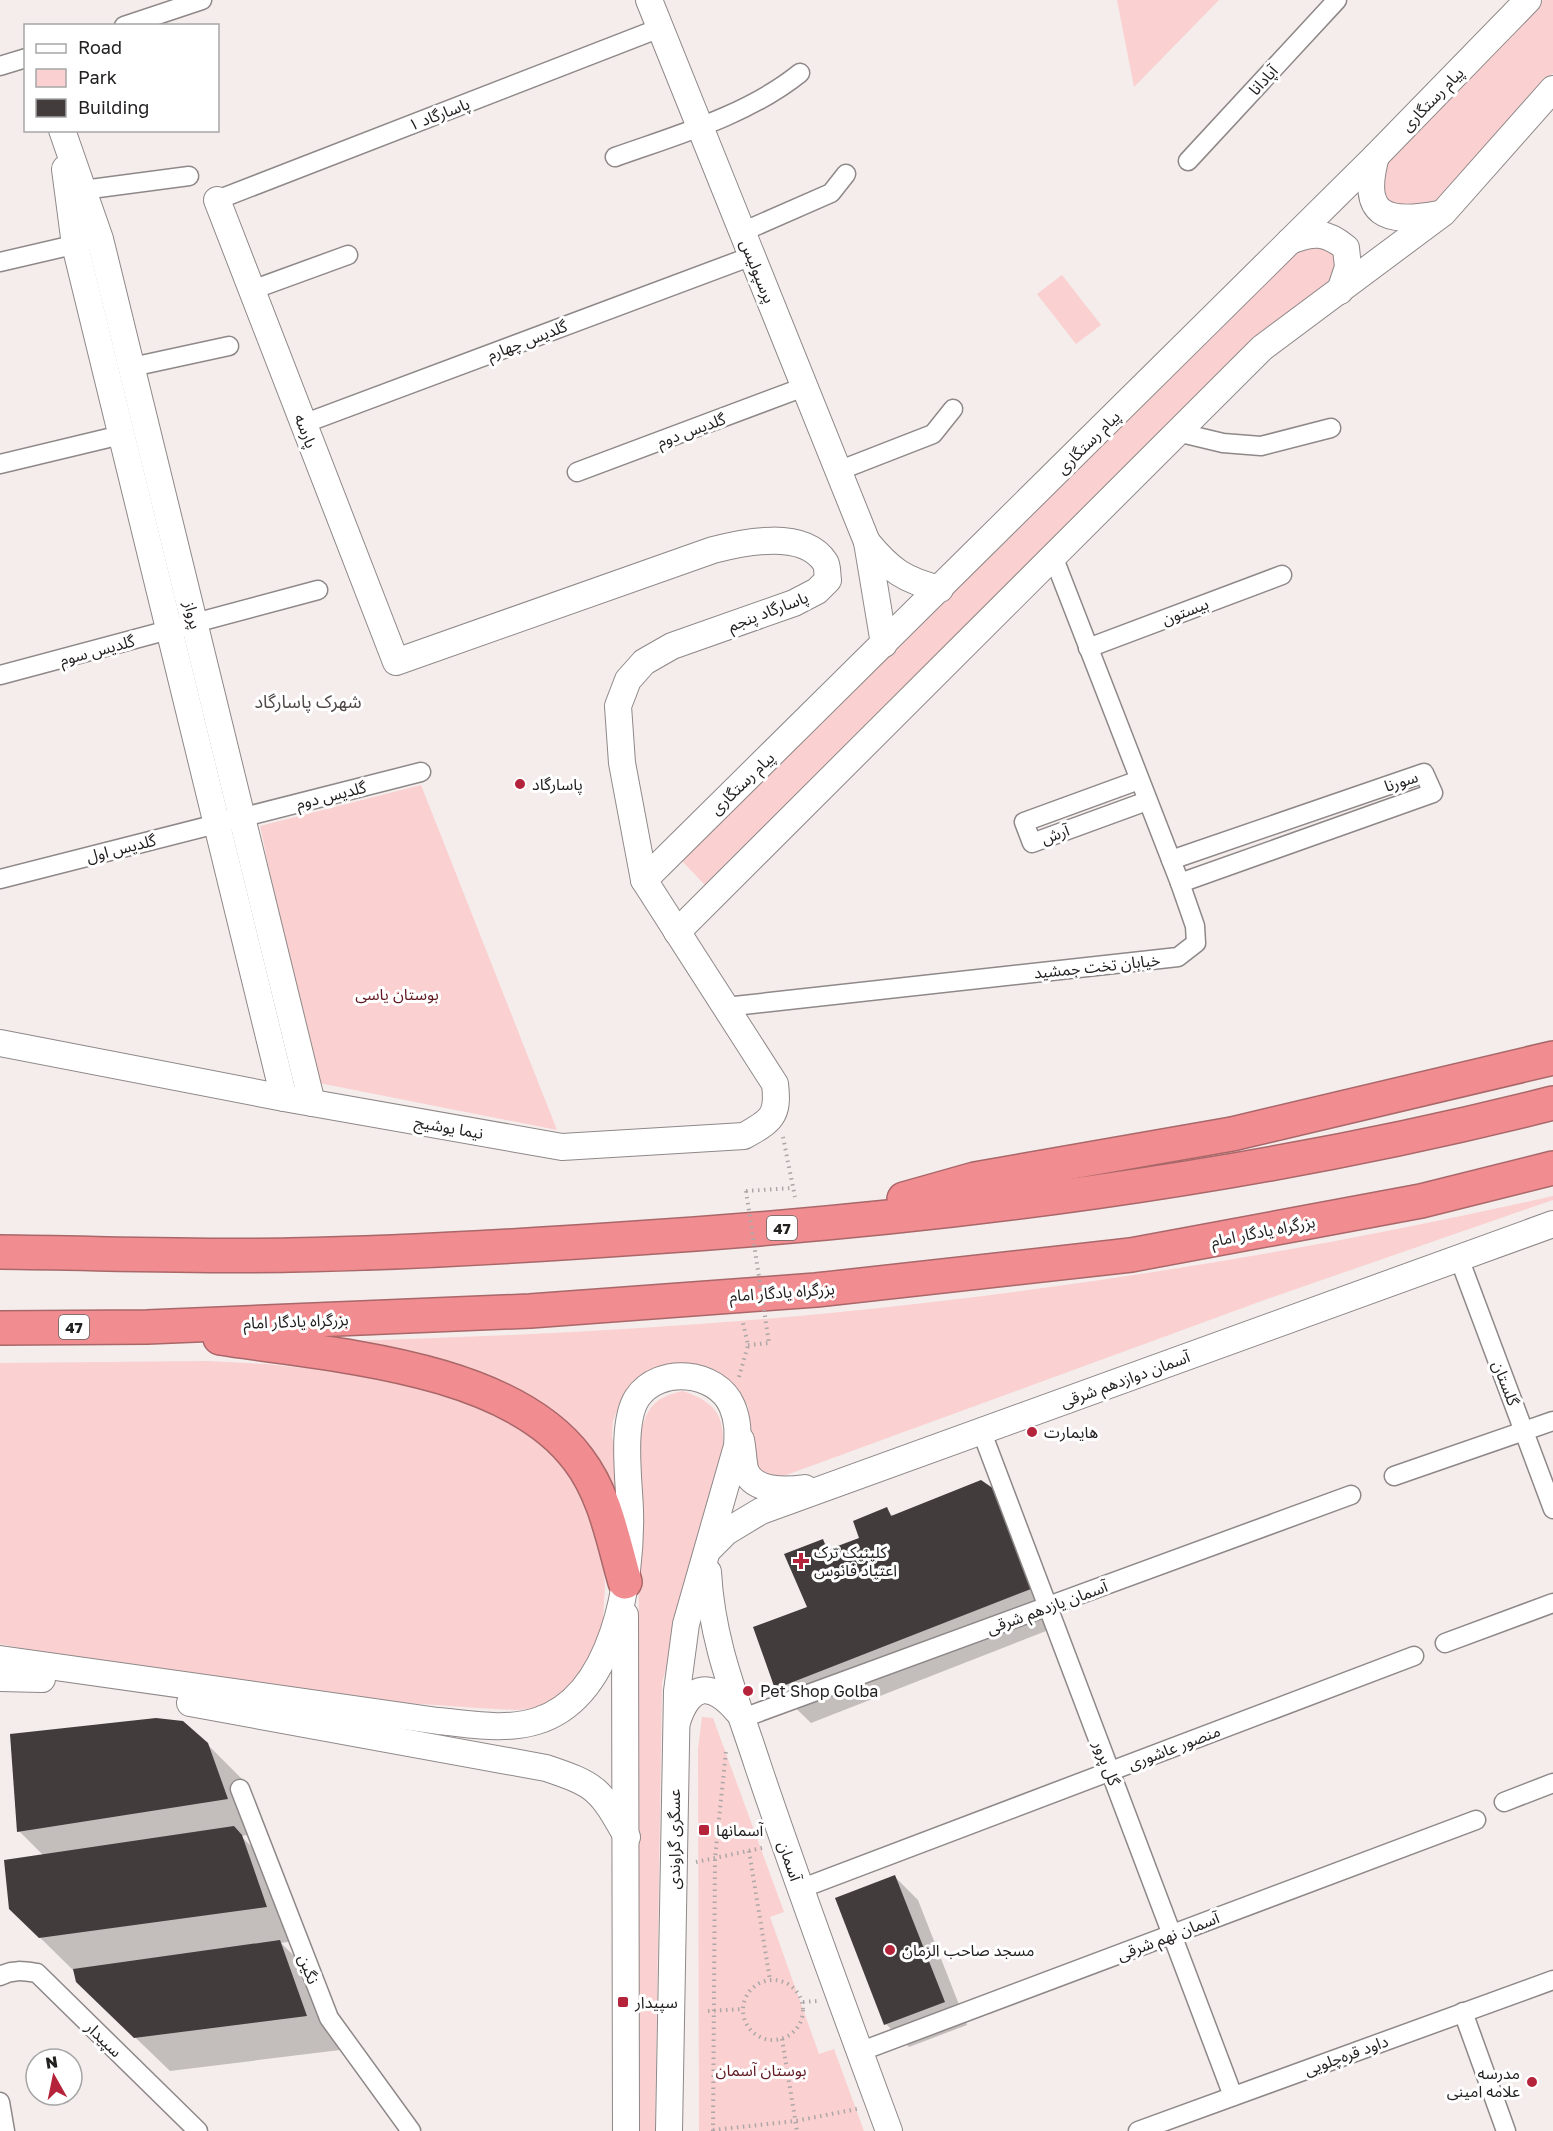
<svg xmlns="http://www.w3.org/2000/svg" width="1553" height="2131" font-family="'Golos Text','Noto Sans Arabic',sans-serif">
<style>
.green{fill:#fad0d0}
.shadow{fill:#0003}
.building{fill:#423c3c}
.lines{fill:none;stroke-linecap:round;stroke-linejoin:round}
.street-casing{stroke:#8f8888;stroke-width:21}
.secondary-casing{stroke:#8f8888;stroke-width:28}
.highway-casing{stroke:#a96769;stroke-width:36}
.path{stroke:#ada7a7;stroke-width:4;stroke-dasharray:1.5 4.5;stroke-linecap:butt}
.street{stroke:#fff;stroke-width:18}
.secondary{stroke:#fff;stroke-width:26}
.highway{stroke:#f18d90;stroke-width:33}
.path-bridge{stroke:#ada7a7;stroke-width:4;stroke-dasharray:1.5 4.5;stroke-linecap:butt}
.poi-dot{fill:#b5233b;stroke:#fff;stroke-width:2}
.labels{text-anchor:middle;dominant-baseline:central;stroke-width:6;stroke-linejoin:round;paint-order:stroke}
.shield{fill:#fff;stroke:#656363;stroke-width:1.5}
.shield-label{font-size:15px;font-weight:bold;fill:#232020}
.street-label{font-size:16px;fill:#232020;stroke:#fff}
.poi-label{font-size:16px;fill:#232020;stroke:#fff;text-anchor:start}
.park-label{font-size:16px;fill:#601921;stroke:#fff}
.neighbourhood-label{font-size:18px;fill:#4e4747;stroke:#fff}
</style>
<rect width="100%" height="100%" fill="#f4edec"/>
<g class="green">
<polygon points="1117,0 1219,0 1134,87"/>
<polygon points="1543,0 1553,0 1553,73 1437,205 1392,207 1381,191 1386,159"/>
<polygon points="1310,247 1328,247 1336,254 1333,284 706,886 681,860 1293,255"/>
<polygon points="1062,275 1101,325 1076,344 1037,294"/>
<polygon points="421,785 557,1130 314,1082 260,826"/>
<path d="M1553,1196V1200L1273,1297L778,1478L765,1475L752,1461L748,1406L726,1379L683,1365H667L649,1371L633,1382L623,1396L613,1421L612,1436L620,1482L619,1542L586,1452L349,1341C509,1336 670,1329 830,1313C1073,1289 1315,1250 1553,1196Z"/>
<path d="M206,1361L266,1364L332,1371L388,1381L441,1394L482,1408L523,1427L572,1465L602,1553L605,1586L602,1635L596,1656L562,1694L535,1708L516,1710C343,1702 170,1677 0,1644V1363Z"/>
<path d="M683,1391C717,1403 725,1416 723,1453L662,1683L655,2131H638L639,1441C645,1411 652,1397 683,1391Z"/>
<polygon points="702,1717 713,1718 784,1912 770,1917 819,2054 834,2049 864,2131 699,2131 698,1749"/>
</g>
<g class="shadow">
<polygon points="993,1490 1028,1525 1064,1624 811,1723 776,1689 755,1628 809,1608 823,1541 832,1550 861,1538 886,1509 894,1517"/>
<polygon points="207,1744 242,1779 261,1833 241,1836 276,1871 300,1940 281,1943 314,1976 340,2050 170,2071 113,2016 75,1972 10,1908 44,1856 19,1831"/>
<polygon points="895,1877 918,1900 967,2025 909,2047 886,2024"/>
</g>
<g class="building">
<polygon points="981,1480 994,1489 1031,1589 775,1689 753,1627 807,1607 784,1554 823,1539 827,1550 859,1538 853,1521 887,1507 891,1516"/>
<polygon points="156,1718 183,1721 208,1743 228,1799 17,1832 10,1734"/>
<polygon points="234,1826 242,1835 267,1907 39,1938 9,1909 4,1860"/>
<polygon points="895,1875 945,2002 884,2025 835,1898"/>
<polygon points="280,1940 307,2016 134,2038 76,1982 73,1969"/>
</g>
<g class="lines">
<g class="street-casing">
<g id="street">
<polyline points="124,26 202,0"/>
<polyline points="0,66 26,58"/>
<path d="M615,157C677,135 748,115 800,73"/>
<polyline points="1188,161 1337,0"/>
<polyline points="83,190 189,176"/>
<polyline points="217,200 660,28"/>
<polyline points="742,232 831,193 846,174"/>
<polyline points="0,262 86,242"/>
<polyline points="252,290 348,255"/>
<polyline points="132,367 229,346"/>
<polyline points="303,424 752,256"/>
<polyline points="1177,432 1223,443 1261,446 1331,428"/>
<polyline points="0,464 121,435"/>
<polyline points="838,471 933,434 953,409"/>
<polyline points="577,472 804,387"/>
<polyline points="1088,648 1282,575"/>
<polyline points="0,675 318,590"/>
<polyline points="1139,780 1024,822 1032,843 1147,801"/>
<polyline points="1171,860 1424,773 1433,793 1180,883"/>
<polyline points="0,879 421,772"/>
<polyline points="725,1007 1178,957 1196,943 1195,926 1180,883 1053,556"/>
<polyline points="1459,1258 1553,1509"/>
<polyline points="981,1430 1233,2096"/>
<polyline points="1394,1476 1553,1421"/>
<polyline points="1445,1643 1553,1603"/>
<polyline points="743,1718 1351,1495"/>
<polyline points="240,1789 329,2018 411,2131"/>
<polyline points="1504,1802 1553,1783"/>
<polyline points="800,1889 1414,1656"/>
<path d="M0,1976C13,1969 24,1971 37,1973L198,2131"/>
<polyline points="1463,2012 1506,2131"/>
<polyline points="859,2052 1476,1820"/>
<polyline points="0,2102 5,2131"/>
<polyline points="1138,2131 1553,1980"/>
</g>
</g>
<g class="secondary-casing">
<g id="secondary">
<polyline points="649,0 867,542 884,644"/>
<polyline points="62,130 100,239 312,1103"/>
<path d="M1376,156C1360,216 1385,224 1439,214"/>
<polyline points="65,169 75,245 284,1098"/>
<path d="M1290,241C1313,232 1326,231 1346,248L1348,267L1340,291"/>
<path d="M867,542C890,570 904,580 940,589"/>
<polyline points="644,880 1376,156 1528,0"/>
<polyline points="677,932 1262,348 1443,213 1553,89"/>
<path d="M0,1043L284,1098L562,1147L744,1136C771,1121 779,1116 775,1084L644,880L622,763L618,706L628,680L644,662L672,646L794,603L817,591L828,580C827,575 828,566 825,562C803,529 744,542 713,550L396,662L217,200"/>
<path d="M741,1440C743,1449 743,1460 745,1469C752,1492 786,1491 805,1488"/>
<polyline points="708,1550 726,1532 761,1511 1553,1224"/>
<path d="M708,1572C712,1644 736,1698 758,1766C799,1888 844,2009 889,2131"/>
<polyline points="625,1615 626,2131"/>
<path d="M0,1659L438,1721C471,1724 505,1731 537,1721C614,1697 632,1580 630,1510C629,1481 621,1423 637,1398C659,1365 717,1371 732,1406C738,1420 738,1432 737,1446L686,1624L677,1691L669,2131"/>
<polyline points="0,1678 42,1679"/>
<path d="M190,1703L546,1768C597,1785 600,1789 627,1837"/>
<path d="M677,1722C690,1681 713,1682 738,1712"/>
</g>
</g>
<g class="highway-casing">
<g id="highway">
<polyline points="904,1199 975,1179 1232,1134 1553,1058"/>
<path d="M0,1252C97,1253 194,1257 291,1255C406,1253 522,1246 637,1238C945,1218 1253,1179 1553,1103"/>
<polyline points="0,1328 147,1327 530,1311 816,1290 1131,1255 1421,1201 1553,1168"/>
<path d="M220,1338C329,1355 508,1365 578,1459C605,1494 613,1540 625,1582"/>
</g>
</g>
<g class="path">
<polyline points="783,1137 795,1197"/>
<polyline points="746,1191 792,1188"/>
<polyline points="748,1345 769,1343"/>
<polyline points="739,1377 748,1345 743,1323"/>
<polyline points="749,1851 770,1980"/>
<polyline points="696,1862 762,1848"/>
<circle cx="773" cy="2010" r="30"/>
<polyline points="803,2002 817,2001"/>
<polyline points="708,2011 743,2009"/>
<polyline points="782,2039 797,2131"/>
<polyline points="713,2130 795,2121 857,2109"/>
<polyline points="713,2131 715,1858 726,1751"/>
</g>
<use href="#street" class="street"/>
<use href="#secondary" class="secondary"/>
<use href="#highway" class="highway"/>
<polyline class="path-bridge" points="746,1191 769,1343"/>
</g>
<g class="poi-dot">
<circle cx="520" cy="784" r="6"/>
<circle cx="1032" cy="1432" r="6"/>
<path d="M798 1552h6v6h6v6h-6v6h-6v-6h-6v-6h6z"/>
<circle cx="748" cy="1691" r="6"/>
<rect x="698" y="1824" width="12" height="12" rx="3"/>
<circle cx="890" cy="1950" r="6"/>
<rect x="617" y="1996" width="12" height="12" rx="3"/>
<circle cx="1532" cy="2082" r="6"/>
</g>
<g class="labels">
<g class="shield">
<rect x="767" y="1216" width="30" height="24" rx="4.5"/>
<rect x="59" y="1315" width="30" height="24" rx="4.5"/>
</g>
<g class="shield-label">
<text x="782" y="1228">47</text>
<text x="74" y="1327">47</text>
</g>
<g class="street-label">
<text transform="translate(1263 80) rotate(-47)">آپادانا</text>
<text transform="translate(1432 99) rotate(-46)">پیام رستگاری</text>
<text transform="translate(439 114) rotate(-21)">پاسارگاد ۱</text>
<text transform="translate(758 271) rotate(68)">پرسپولیس</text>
<text transform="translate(527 340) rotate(-21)">گلدیس چهارم</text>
<text transform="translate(691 430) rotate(-20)">گلدیس دوم</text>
<text transform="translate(306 431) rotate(69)">پارسه</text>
<text transform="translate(1088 442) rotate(-45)">پیام رستگاری</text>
<text transform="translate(768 611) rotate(-21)">پاسارگاد پنجم</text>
<text transform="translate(1185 611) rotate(-21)">بیستون</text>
<text transform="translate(193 615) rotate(76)">پرواز</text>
<text transform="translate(97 650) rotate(-15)">گلدیس سوم</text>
<text transform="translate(1401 781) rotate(-18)">سورنا</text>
<text transform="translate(742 783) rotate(-44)">پیام رستگاری</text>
<text transform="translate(331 795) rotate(-14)">گلدیس دوم</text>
<text transform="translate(1055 834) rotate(-20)">آرش</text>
<text transform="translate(121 848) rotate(-14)">گلدیس اول</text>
<text transform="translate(1097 966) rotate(-6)">خیابان تخت جمشید</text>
<text transform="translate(449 1127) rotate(10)">نیما یوشیج</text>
<text transform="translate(1263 1231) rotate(-11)">بزرگراه یادگار امام</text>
<text transform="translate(782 1292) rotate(-4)">بزرگراه یادگار امام</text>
<text transform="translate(296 1321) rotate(-2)">بزرگراه یادگار امام</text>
<text transform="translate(1125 1379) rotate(-20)">آسمان دوازدهم شرقی</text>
<text transform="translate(1506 1383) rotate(69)">گلستان</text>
<text transform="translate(1047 1607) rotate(-20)">آسمان یازدهم شرقی</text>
<text transform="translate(1174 1747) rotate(-21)">منصور عاشوری</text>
<text transform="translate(1107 1763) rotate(69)">گل پرور</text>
<text transform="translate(674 1839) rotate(-90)">عسگری گراوندی</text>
<text transform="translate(790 1861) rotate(71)">آسمان</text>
<text transform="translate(1168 1936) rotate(-21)">آسمان نهم شرقی</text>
<text transform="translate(309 1969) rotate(69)">نگین</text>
<text transform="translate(104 2039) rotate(44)">سپیدار</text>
<text transform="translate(1346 2055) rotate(-20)">داود قره‌چلویی</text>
</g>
<g class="poi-label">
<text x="532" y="784">پاسارگاد</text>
<text x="1044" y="1432">هایمارت</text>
<text x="814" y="1552">کلینیک ترک<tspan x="814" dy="18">اعتیاد فانوس</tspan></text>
<text x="760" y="1691">Pet Shop Golba</text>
<text x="716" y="1830">آسمانها</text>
<text x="902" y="1950">مسجد صاحب الزمان</text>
<text x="635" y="2002">سپیدار</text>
<text x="1520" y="2073" text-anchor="end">مدرسه<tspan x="1520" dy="18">علامه امینی</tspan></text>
</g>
<g class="park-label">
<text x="397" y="994">بوستان یاسی</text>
<text x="761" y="2070">بوستان آسمان</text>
</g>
<g class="neighbourhood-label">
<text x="308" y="701">شهرک پاسارگاد</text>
</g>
</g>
<rect x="24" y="24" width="195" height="108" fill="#ffffff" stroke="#a7a6a6" stroke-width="1.5"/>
<rect x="36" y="44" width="30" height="9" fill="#ffffff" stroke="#a7a6a6" stroke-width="1.5"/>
<text x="78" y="54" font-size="18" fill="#232020">Road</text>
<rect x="36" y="69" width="30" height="18" fill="#fad0d0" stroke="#a7a6a6" stroke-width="1.5"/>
<text x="78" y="84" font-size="18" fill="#232020">Park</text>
<rect x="36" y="99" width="30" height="18" fill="#423c3c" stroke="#a7a6a6" stroke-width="1.5"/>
<text x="78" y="114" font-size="18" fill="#232020">Building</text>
<g transform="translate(54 2077) rotate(351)"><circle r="28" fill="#ffffff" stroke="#a7a6a6" stroke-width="1.5"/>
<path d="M0-4.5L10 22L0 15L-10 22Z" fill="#b5233b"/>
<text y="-9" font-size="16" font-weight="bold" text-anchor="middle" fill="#232020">N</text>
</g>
</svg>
